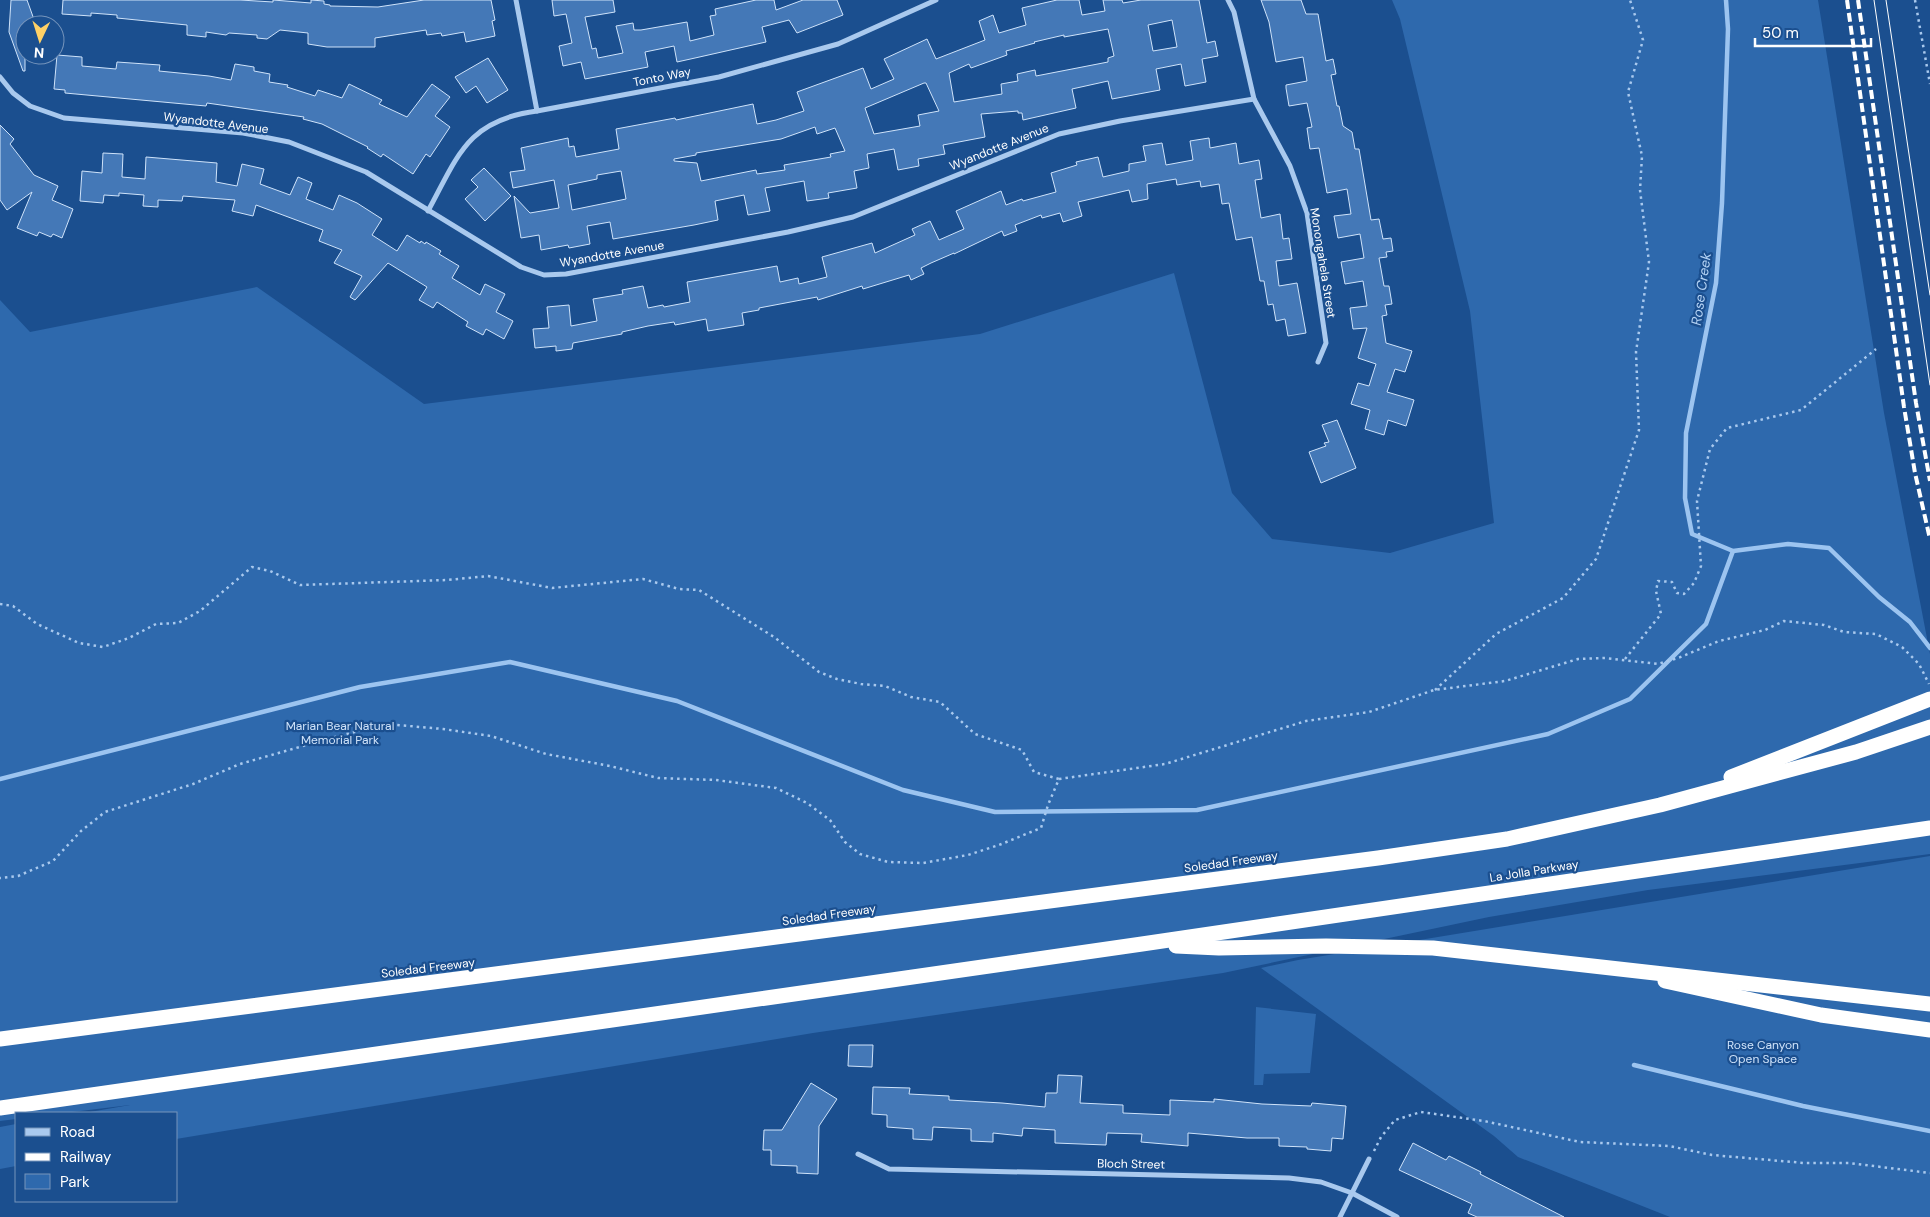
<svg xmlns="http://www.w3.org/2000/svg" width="1930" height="1217" font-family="'DM Sans',sans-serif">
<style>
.green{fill:#2e69ad}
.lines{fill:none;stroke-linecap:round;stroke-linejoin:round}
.stream{stroke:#9cc4f0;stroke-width:4.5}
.building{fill:#4478b7;stroke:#cfe3fa;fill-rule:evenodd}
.path{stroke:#a9c9ee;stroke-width:2.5;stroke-dasharray:2.5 4;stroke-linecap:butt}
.street{stroke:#a9c9ee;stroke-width:5}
.highway{stroke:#fff;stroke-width:15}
.tram{stroke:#fff;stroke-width:1}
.rail{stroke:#fff;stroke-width:4;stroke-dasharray:9 4;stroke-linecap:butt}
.labels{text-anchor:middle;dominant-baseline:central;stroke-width:4.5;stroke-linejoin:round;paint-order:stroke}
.street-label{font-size:12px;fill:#fff;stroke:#1b4f8f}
.park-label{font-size:12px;fill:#cfe3fa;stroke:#1b4f8f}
.water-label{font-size:14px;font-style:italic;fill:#b5d3f5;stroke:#1b4f8f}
</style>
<rect width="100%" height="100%" fill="#1b4f8f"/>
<g class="green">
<polygon points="1392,0 1818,0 1884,413 1930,654 1930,854 1648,890 1489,917 1223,973 813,1033 176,1139 176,1113 84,1113 130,1105 64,1113 16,1113 16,1119 0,1121 0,300 30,332 257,287 424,404 980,334 1174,273 1232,493 1272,539 1390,553 1494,523 1470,311 1400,19"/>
<polygon points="1930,856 1930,1217 1670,1217 1518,1157 1494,1136 1261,968 1298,960"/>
<polygon points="1256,1007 1316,1014 1310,1073 1264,1074 1263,1085 1254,1085"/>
<polygon points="16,1124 16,1166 0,1169 0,1127"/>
</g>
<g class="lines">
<g class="stream">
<polyline points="1726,0 1728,29 1722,203 1716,283 1686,433 1685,498 1692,534 1733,551 1788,544 1829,548 1879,597 1910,622 1930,648"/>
<polyline points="0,779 360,687 510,662 677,701 903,790 995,812 1197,810 1548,734 1630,699 1706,624 1733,551"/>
<polyline points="1634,1065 1803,1106 1930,1131"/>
</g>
</g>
<g class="building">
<polygon points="11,0 27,0 36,25 25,25 25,71 23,71 9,32"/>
<polygon points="63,0 240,0 273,2 273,0 311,3 311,0 324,1 324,4 330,5 330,6 378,7 424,0 491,0 495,20 492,21 495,36 466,42 464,32 442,36 441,33 427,35 426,30 375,38 375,47 327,47 308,44 308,33 280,30 267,39 257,38 257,35 229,33 226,35 206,32 206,37 187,35 187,25 117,18 117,15 91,13 91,16 62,14"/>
<polygon points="552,0 613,0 615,12 585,17 592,49 596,48 598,58 623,53 616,26 633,23 634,30 641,30 687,22 690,41 714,35 710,16 716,15 715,9 756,0 774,0 776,10 803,0 837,0 843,15 797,33 789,20 762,27 766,42 695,58 677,62 674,46 645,52 648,67 585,79 581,62 563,66 559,46 572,43 566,14 554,16"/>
<path d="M1057,0H1079L1082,15L1105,11L1103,0H1122L1123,3L1141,0H1199L1207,43L1215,41L1218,56L1202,59L1206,82L1185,86L1181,64L1156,69L1160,90L1112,99L1108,81L1072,89L1076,108L1023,120L1022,113H1018V111L981,114L985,137L943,145L945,154L918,159L919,166L898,170L894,149L867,154L869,168L854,171L857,188L828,193L829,198L807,201L804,181L765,188L770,211L748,215L744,195L715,201L718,220L694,225L613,239L610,222L587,226L590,244L569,248L568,245L541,250L539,235L521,238L514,196L530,213L559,208L554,180L513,188L510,172L525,170L521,148L568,138L569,147L574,146L576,157L619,149L616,129L675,118L676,120L753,104L757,124L776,120L804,111L797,92L863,68L871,89L894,79L884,59L927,39L936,59L985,40L979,21L993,15L999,33L1026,25L1022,8ZM1172,20L1177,47L1153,51L1148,25ZM1108,29L1114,56L1108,58V62L1036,76L1035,70L1017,74L1018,81L1001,84L1002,94L954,102L949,73L969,64L971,68L1007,55L1006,51L1035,43L1034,42L1064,35V37ZM924,83H926L939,111L918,115L920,126L874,134L865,108ZM815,127L817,134L835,128L845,151L830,154L831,157L784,165L785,170L757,174L756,170L701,181L697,163L674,161V159L696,155V153L781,139ZM621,171L626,199L572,210L568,185L597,179V175Z"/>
<polygon points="1261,0 1301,0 1306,14 1318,14 1326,61 1333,59 1336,74 1331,75 1337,106 1339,106 1343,126 1352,132 1355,149 1359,149 1371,220 1379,219 1383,239 1391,238 1393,251 1386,252 1387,257 1379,258 1384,286 1389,286 1392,304 1385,305 1387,315 1382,316 1386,343 1412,351 1405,372 1395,369 1387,392 1414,400 1406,426 1388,420 1384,435 1365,429 1370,410 1351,404 1358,383 1369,386 1376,364 1358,358 1367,328 1353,329 1350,308 1367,306 1363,281 1345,284 1341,262 1364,258 1360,234 1338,238 1334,216 1351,214 1347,189 1327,193 1319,148 1310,149 1307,128 1312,127 1307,103 1289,106 1286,88 1286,85 1307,81 1303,57 1276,62 1269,22"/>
<polygon points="57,55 82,57 82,66 116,69 117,62 160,65 159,71 209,76 231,80 235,64 254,67 254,71 270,74 269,82 288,85 287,87 315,96 318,90 342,98 349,84 382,100 379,104 407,117 432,84 450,97 435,116 450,127 430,157 426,154 413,174 383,154 381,157 367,148 368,147 322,124 303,119 304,117 207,103 206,106 65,93 65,90 54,89"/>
<polygon points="488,58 508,90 487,103 476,86 466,93 455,77"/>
<polygon points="0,125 14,139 10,144 34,175 58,186 52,200 73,209 62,238 53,234 51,237 39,232 37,236 17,228 32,192 7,210 0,200"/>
<polygon points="1209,138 1210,148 1236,143 1239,164 1259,160 1262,179 1255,180 1261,218 1280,214 1283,239 1289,238 1292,259 1276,261 1279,286 1297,283 1306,333 1288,336 1285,319 1276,321 1273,304 1268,305 1264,281 1260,281 1252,237 1236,240 1229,203 1222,204 1219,184 1201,187 1200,181 1177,185 1176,179 1147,184 1148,199 1132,202 1129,190 1078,202 1082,216 1063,222 1060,213 1042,218 1041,215 1015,225 1017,231 1004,236 1002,231 954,254 954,253 931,263 921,268 924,274 911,280 909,275 863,289 862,286 818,300 817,297 759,308 759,310 742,313 744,325 708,331 706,319 675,325 674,322 648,326 622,332 622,334 573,343 572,349 556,351 556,346 535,348 533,329 549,328 547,307 569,305 571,326 597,321 593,299 623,294 622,290 643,286 648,308 663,305 664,307 690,302 687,282 777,266 780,282 798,278 799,284 827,277 822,257 872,243 875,253 915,235 912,229 930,221 939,240 964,229 956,211 1001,191 1006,205 1022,199 1023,201 1056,192 1051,173 1077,165 1076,162 1098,157 1103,177 1129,171 1129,164 1146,161 1143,146 1162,143 1166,165 1193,160 1190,141"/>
<polygon points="103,153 123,154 122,177 145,179 146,157 217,163 216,182 237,186 242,164 264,169 260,184 290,195 298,177 312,183 306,199 333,210 339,195 357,203 382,219 372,235 397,251 407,235 420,243 421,241 425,244 426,242 441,251 439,254 459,266 452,278 480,295 485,284 505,294 496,312 513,321 504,339 486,329 483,335 466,326 468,322 437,302 433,308 419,300 427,287 388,263 355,300 350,297 362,276 334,263 342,250 319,241 323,230 256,205 253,216 232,211 235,200 183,196 182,201 158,200 158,207 143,206 144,195 119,193 119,196 104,195 103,203 80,201 82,171 102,173"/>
<polygon points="484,168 511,196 485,221 465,199 478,187 471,180"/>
<polygon points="1337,420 1356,468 1321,483 1309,452 1326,446 1324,443 1329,442 1322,425"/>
<polygon points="849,1045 873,1045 872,1067 848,1066"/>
<polygon points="1058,1075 1082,1076 1080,1103 1123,1105 1123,1113 1170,1115 1170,1100 1214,1102 1214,1099 1262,1104 1311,1106 1312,1103 1346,1106 1343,1139 1332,1138 1331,1151 1307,1149 1307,1147 1279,1146 1279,1138 1247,1138 1188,1133 1188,1146 1141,1142 1142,1134 1107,1133 1106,1145 1055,1143 1055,1130 1023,1128 1022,1136 993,1133 993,1142 971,1141 971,1129 933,1127 932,1140 913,1139 913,1129 887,1127 887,1115 872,1114 873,1087 910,1088 909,1094 949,1096 949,1100 1002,1103 1045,1107 1046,1093 1057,1093"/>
<polygon points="811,1083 837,1099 819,1126 818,1174 797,1173 797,1166 771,1165 771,1150 763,1150 764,1130 782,1130"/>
<polygon points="1413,1143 1446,1160 1449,1156 1481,1172 1480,1174 1564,1217 1477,1217 1468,1213 1472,1204 1399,1170"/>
</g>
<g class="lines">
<g class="path">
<polyline points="1915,0 1930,84"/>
<polyline points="0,604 13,606 37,624 79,643 103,647 129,638 156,624 178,623 200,611 252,567 270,571 300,585 447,580 488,576 552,588 643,579 679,589 699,590 774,637 819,672 837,679 861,684 885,686 911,697 940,702 975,734 1022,750 1034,772 1059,779 1048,805 1041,828 999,845 968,855 923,863 888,862 860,854 845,842 830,820 807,803 776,788 716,780 658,778 610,766 546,754 491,736 443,729 386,724 331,738 240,764 193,784 105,812 81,831 53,861 18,876 0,878"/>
<polyline points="1625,659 1661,614 1656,591 1658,581 1672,582 1677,593 1684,594 1694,583 1701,566 1697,501 1710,449 1727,428 1801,410 1876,349"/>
<polyline points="1435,690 1496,634 1563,598 1596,559 1639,430 1636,352 1649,262 1640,190 1642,156 1628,92 1643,40 1630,0"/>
<polyline points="1059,779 1165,764 1306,721 1369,712 1434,690 1505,681 1578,659 1605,658 1658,664 1678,658 1719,641 1765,630 1784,621 1824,625 1844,632 1876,634 1902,647 1919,664 1929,684"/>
<polyline points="1374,1151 1381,1137 1395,1120 1421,1112 1484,1121 1580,1142 1669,1146 1712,1155 1804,1163 1849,1163 1930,1173"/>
</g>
<g class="street">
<polyline points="516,0 537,111"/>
<polyline points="1228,0 1234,12 1254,99 1290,166 1307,213 1326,343 1318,362"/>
<polyline points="0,77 13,93 30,106 64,118 243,133 289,142 366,172 521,267 544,275 566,274 788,232 853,217 1059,134 1120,121 1254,99"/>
<path d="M428,211C458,156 467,120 537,111L719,77L838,44L936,0"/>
<polyline points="858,1154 889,1169 1289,1178 1321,1182 1352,1193 1397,1217"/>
<polyline points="1340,1217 1369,1159"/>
</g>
<g class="highway">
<polyline points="1731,777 1930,699"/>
<polyline points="1176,946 1219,948 1326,946 1433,948 1930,1004"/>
<polyline points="1665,981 1821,1015 1930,1030"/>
<polyline points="0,1039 1378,858 1507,839 1660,805 1856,752 1930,727"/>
<polyline points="0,1108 1142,944 1930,828"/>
</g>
<g class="tram">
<polyline points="1874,0 1930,385"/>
<polyline points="1886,0 1930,295"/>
</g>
<g class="rail">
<polyline points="1847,0 1904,407 1915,473 1930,539"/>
<polyline points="1858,0 1916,403 1930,481"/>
</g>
</g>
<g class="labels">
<g class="street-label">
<text transform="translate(662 77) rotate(-11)">Tonto Way</text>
<text transform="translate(216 123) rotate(7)">Wyandotte Avenue</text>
<text transform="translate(999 147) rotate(-22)">Wyandotte Avenue</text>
<text transform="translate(612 254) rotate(-10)">Wyandotte Avenue</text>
<text transform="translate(1323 263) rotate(81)">Monongahela Street</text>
<text transform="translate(1231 862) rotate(-8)">Soledad Freeway</text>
<text transform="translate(1534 871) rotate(-9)">La Jolla Parkway</text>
<text transform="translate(829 915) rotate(-8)">Soledad Freeway</text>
<text transform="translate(428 968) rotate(-7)">Soledad Freeway</text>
<text transform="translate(1131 1164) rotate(1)">Bloch Street</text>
</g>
<g class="park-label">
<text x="340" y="726">Marian Bear Natural<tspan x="340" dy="14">Memorial Park</tspan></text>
<text x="1763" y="1045">Rose Canyon<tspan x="1763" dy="14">Open Space</tspan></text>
</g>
<g class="water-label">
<text transform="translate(1701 289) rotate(-82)">Rose Creek</text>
</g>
</g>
<rect x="15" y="1112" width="162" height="90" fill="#1b4f8f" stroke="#7695bc"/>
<rect x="25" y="1128" width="25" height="8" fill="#a9c9ee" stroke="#7695bc"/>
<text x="60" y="1137" font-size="15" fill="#ffffff">Road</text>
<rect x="25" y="1153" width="25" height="8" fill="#ffffff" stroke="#7695bc"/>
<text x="60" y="1162" font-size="15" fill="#ffffff">Railway</text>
<rect x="25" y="1174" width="25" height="15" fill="#2e69ad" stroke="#7695bc"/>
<text x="60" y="1187" font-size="15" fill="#ffffff">Park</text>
<g transform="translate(40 40) rotate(184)"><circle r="24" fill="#1b4f8f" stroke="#7695bc"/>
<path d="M0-4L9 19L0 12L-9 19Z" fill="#ffd166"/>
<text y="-8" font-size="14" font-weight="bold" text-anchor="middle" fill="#ffffff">N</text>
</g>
<path d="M1755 38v8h116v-8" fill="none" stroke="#ffffff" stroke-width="2.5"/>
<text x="1762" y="38" font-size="15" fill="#ffffff" stroke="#1b4f8f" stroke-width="4" paint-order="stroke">50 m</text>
</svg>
